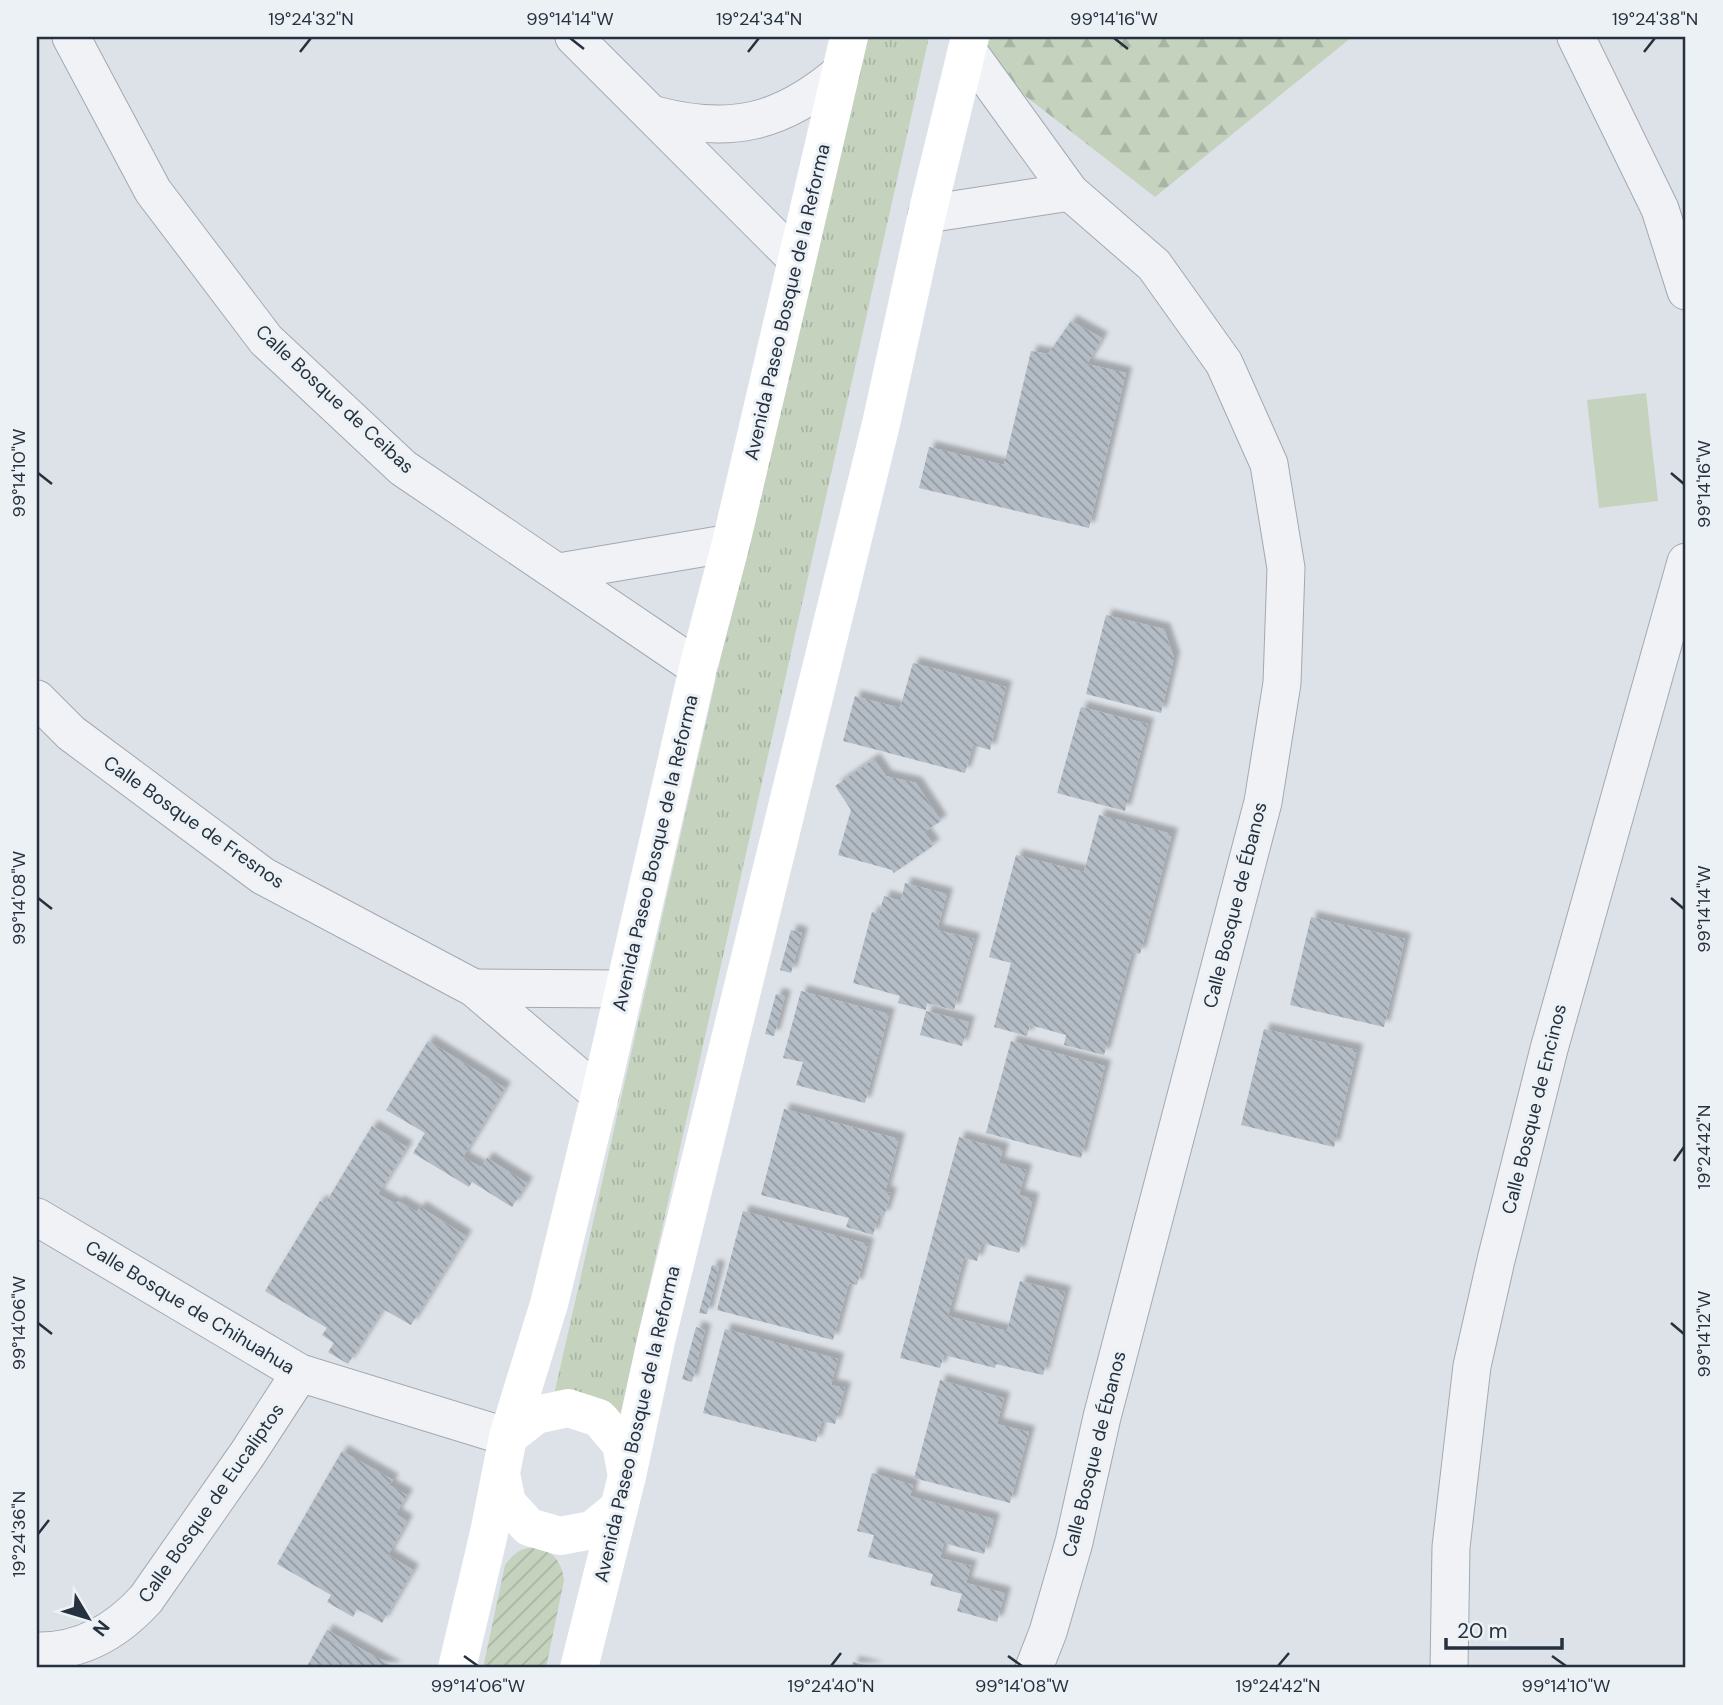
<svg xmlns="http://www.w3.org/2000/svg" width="1723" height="1705" font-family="'DM Sans',sans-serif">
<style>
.grass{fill:url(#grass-tufts)}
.forest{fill:url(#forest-firs)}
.garden{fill:url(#garden-furrows)}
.pitch{fill:#c5d2bd}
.building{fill:url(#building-back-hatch);filter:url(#shadow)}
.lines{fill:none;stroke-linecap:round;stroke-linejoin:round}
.street-casing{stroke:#a2a9b2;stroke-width:39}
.street{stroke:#f0f2f6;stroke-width:37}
.secondary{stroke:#fff;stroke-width:38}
.ticks{fill:none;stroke:#26313f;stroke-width:2.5}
.labels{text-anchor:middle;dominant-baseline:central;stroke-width:6;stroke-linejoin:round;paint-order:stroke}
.street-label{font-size:19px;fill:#26313f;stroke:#ecf1f5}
.neatline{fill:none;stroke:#26313f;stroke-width:2.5}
.ticks-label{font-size:18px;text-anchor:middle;fill:#26313f}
</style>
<defs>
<pattern id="grass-tufts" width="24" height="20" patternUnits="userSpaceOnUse" patternTransform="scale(1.75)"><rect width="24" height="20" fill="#c5d2bd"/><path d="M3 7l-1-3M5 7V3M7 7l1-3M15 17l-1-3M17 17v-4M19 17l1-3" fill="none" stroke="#a9b5a4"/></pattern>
<pattern id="forest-firs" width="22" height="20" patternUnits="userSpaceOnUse" patternTransform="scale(1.75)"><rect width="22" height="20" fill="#c5d2bd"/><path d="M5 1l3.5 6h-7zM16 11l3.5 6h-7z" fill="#a9b5a4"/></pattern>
<pattern id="garden-furrows" width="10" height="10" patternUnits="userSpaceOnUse" patternTransform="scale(1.75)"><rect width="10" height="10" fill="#c5d2bd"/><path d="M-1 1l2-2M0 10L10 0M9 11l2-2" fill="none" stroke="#a9b5a4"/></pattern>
<pattern id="building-back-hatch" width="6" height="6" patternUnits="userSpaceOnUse" patternTransform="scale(1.75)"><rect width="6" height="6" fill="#b4bcc5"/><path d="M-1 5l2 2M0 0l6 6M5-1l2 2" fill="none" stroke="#9299a1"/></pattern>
<filter id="shadow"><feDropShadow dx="6" dy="-6" stdDeviation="2" flood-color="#0004"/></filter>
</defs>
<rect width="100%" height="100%" fill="#dde2e8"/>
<polygon class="grass" points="861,37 929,37 620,1416 554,1395"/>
<polygon class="forest" points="980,37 1352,37 1155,197 1006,81"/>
<path class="garden" d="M533,1547C553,1551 561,1560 564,1580L546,1668H483L505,1565C513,1554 519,1549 533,1547Z"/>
<polygon class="pitch" points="1646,393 1658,501 1599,508 1587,400"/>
<g class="building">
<polygon points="1071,321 1102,338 1087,364 1126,373 1089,528 919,488 929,447 1004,465 1031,351 1048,354"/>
<polygon points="1106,615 1164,629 1174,658 1161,713 1086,694"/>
<polygon points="913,663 1006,687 990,750 973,745 965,773 843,741 855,696 900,708"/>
<polygon points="1081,707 1148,724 1125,811 1057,793"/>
<polygon points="874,759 886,776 916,783 941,821 924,832 934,845 894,873 892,870 838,855 851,810 835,786"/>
<polygon points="1099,815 1172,834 1140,954 1132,952 1104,1055 1064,1045 1066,1035 1030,1025 1027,1036 994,1027 1011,963 989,957 1016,855 1084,872"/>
<polygon points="905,883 947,894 937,930 974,939 954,1010 927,1003 926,1010 898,1003 900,996 853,983 872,912 879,914 884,896 901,901"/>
<polygon points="1311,917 1405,939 1384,1027 1290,1005"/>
<polygon points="791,930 802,933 791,973 780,970"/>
<polygon points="801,991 889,1014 865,1103 796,1085 803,1062 783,1058"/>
<polygon points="776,994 785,996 774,1036 765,1034"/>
<polygon points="926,1011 969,1022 962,1046 920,1035"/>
<polygon points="1264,1029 1357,1050 1334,1147 1241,1125"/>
<polygon points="428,1041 505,1088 463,1157 481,1167 487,1158 527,1183 512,1207 472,1182 469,1187 413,1153 425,1133 386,1110"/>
<polygon points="1011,1041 1105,1066 1081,1158 986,1133"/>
<polygon points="784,1109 899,1139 885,1192 891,1193 884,1216 879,1215 873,1235 846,1227 849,1218 761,1195"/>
<polygon points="372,1126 407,1147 378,1194 396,1204 398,1201 417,1212 420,1207 466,1236 411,1325 383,1309 348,1364 328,1352 334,1343 322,1335 327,1328 265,1291 320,1201 325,1204"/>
<polygon points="959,1137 1003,1149 999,1163 1026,1170 1019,1195 1033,1199 1019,1253 982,1243 977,1261 964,1258 948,1316 1007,1331 1020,1281 1065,1292 1043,1375 996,1364 995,1368 944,1355 940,1368 900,1358"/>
<polygon points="743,1211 868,1244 857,1285 849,1283 833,1340 717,1310"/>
<polygon points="712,1265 719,1267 707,1314 699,1313"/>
<polygon points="696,1327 705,1330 692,1382 682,1379"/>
<polygon points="725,1329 838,1359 831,1385 845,1388 835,1424 822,1421 816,1442 703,1413"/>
<polygon points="940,1380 1004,1398 997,1424 1029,1432 1010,1503 914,1478"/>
<polygon points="342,1451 393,1480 389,1485 407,1495 396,1514 407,1521 388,1555 413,1570 382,1623 357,1609 353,1617 327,1602 331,1595 277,1564"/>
<polygon points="872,1473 913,1485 910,1496 994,1519 984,1554 944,1543 940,1558 971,1566 966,1583 1005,1593 997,1622 957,1611 962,1594 930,1585 933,1574 868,1557 874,1535 857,1531"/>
<polygon points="327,1630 396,1668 306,1668"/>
<polygon points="853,1662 875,1667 875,1668 851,1668"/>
</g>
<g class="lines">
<g class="street-casing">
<g id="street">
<polyline points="71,37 153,191 266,340 403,468 698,668"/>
<polyline points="574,37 796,259"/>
<polyline points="1576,37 1660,209 1686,291"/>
<polyline points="968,51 1070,192 1154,265 1224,363 1269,464 1286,568 1282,683 1263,802 1102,1417 1074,1542 1048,1632 1034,1668"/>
<path d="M655,115C730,135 782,123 841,72"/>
<polyline points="927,214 1070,192"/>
<polyline points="559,572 731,543"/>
<polyline points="37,699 71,733 263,876 474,988 600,1095"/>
<polyline points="474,988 624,989"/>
<polyline points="37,1217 300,1373 508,1437"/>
<path d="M37,1651C81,1652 117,1631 146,1599L248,1453L300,1373"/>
<polyline points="1449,1668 1451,1547 1472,1366 1496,1260 1549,1049 1686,562"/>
</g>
</g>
<use href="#street" class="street"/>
<g class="secondary">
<polyline points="508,1437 536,1415 568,1408 599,1418 621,1444 627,1476"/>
<polyline points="501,1474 507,1503 529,1527 560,1536 592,1530 619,1508"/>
<polyline points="457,1668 489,1533 508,1437 549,1304 600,1095 698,668 731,543 849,37"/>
<polyline points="579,1668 627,1476 656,1341 881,424 927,214 970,37"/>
</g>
</g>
<path class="ticks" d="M570,38L584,49M1114,38L1128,49M300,52L311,38M748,52L759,38M1644,52L1655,38M38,473L52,484M1671,473L1684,484M38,898L52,909M1671,898L1684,909M1674,1161L1684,1147M38,1323L52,1334M1671,1323L1684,1334M38,1534L49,1520M464,1656L478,1666M1008,1656L1022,1666M1552,1656L1566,1666M831,1666L841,1653M1278,1666L1289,1653"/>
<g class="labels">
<g class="street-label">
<text transform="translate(787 302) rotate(-77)">Avenida Paseo Bosque de la Reforma</text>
<text transform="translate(335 399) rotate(43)">Calle Bosque de Ceibas</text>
<text transform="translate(194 822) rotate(35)">Calle Bosque de Fresnos</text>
<text transform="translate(655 853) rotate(-77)">Avenida Paseo Bosque de la Reforma</text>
<text transform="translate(1235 905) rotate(-76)">Calle Bosque de Ébanos</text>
<text transform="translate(1534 1109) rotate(-76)">Calle Bosque de Encinos</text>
<text transform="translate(190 1307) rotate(31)">Calle Bosque de Chihuahua</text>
<text transform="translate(637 1424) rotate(-77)">Avenida Paseo Bosque de la Reforma</text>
<text transform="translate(1094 1454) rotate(-76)">Calle Bosque de Ébanos</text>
<text transform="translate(211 1503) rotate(-55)">Calle Bosque de Eucaliptos</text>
</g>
</g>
<rect width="1723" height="1705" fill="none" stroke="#ecf1f5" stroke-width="77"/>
<g transform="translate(88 1618) rotate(128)" stroke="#ecf1f5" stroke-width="5" paint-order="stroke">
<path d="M0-5L12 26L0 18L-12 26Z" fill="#26313f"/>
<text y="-10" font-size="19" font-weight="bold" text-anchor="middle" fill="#26313f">N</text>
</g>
<path d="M1446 1638v10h116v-10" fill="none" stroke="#26313f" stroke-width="3.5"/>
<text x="1457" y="1638" font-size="21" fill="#26313f" stroke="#ecf1f5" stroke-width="5" paint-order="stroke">20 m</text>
<rect x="38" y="38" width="1646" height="1628" class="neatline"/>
<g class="ticks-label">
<text x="311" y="25">19°24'32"N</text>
<text x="570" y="25">99°14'14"W</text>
<text x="759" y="25">19°24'34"N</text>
<text x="1114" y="25">99°14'16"W</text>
<text x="1655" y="25">19°24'38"N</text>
<text transform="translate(19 473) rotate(-90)" y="6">99°14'10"W</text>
<text transform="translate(1704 484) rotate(-90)" y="6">99°14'16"W</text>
<text transform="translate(19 898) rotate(-90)" y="6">99°14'08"W</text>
<text transform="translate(1704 909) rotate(-90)" y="6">99°14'14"W</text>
<text transform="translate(1704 1147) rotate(-90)" y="6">19°24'42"N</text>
<text transform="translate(19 1323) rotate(-90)" y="6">99°14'06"W</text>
<text transform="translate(1704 1334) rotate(-90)" y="6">99°14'12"W</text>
<text transform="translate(19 1534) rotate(-90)" y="6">19°24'36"N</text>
<text x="478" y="1692">99°14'06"W</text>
<text x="831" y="1692">19°24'40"N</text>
<text x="1022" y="1692">99°14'08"W</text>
<text x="1278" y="1692">19°24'42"N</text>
<text x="1566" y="1692">99°14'10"W</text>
</g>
</svg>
